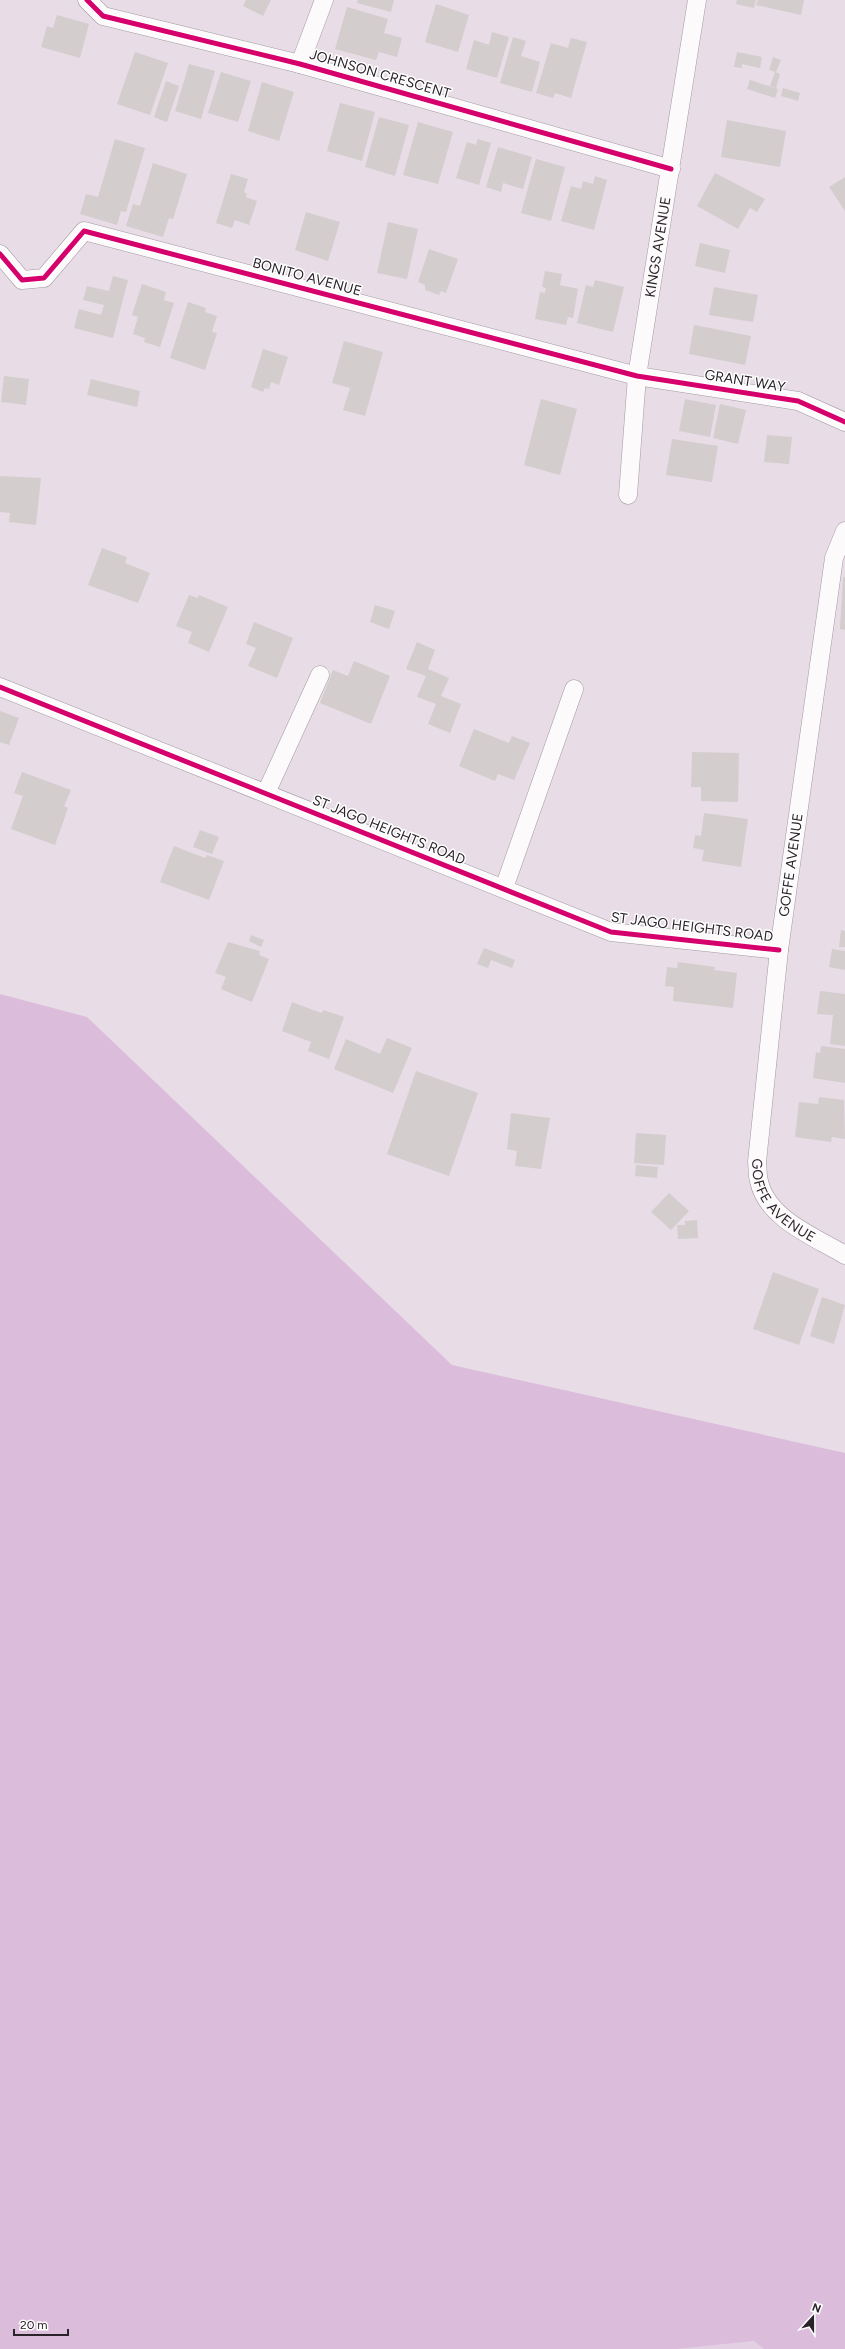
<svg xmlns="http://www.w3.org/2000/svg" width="845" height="2349" font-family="Figtree,sans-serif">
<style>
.built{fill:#e3d0e2}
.green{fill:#dcbcdb}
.building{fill:#d3cdcd}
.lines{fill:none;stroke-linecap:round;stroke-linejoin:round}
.minor-casing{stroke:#a199a1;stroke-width:19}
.minor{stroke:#fcfafb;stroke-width:18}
.cycleway-casing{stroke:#fff;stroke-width:8}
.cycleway{stroke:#d6006c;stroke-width:5}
.labels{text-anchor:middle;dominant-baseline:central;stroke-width:3;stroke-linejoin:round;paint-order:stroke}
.street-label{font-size:14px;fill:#2a2329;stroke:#fff}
</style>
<rect width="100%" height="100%" fill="#e8dce7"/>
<polygon class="built" points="754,2341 764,2349 677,2349"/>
<polygon class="green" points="0,994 87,1017 452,1365 845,1453 845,2349 764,2349 754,2341 677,2349 0,2349"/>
<g class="building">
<polygon points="246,0 271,0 263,16 243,6"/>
<polygon points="358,0 394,0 391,12 357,3"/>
<polygon points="737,0 756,0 754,8 736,4"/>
<polygon points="758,0 804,0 801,15 756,5"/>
<polygon points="436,4 469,15 458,52 425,42"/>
<polygon points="347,7 388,19 384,33 402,38 397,57 379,52 376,60 335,49"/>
<polygon points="57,15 89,24 80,58 41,47 47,26 53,28"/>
<polygon points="492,32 509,37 497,78 466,69 474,40 489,45"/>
<polygon points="513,37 526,41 521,56 540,62 532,92 500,83"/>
<polygon points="571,38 587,42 571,98 555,93 553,98 536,93 551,43 568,48"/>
<polygon points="135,52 168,63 150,115 117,104"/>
<polygon points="737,52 762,57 760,68 742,64 742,68 734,67"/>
<polygon points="773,57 781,60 776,72 769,70"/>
<polygon points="189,64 215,71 201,119 175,111"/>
<polygon points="221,72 251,81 238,122 208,113"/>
<polygon points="775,72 780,74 776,88 770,86"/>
<polygon points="750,80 778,89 775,98 747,89"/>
<polygon points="166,81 179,86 167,122 154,117"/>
<polygon points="262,82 294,92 279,141 248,131"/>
<polygon points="783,88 800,93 798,101 781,96"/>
<polygon points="340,103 375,112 362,161 327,151"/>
<polygon points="379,117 409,125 395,176 365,167"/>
<polygon points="727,120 786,131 780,167 721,157"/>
<polygon points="418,122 453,132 438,184 403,175"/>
<polygon points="115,139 145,148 126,212 121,211 117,225 80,214 86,194 98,197"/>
<polygon points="478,139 491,143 479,185 456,178 467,142 476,145"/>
<polygon points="498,147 532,157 523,189 503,183 501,192 486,187"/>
<polygon points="536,159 565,167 551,221 521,213"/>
<polygon points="153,163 187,174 173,219 169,218 163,237 126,226 133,204 140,206"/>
<polygon points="715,173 765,199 757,212 750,208 738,229 697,206"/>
<polygon points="231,174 248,179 244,192 247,194 246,197 257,201 249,225 235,220 232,228 216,223"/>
<polygon points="595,176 607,180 594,230 561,221 571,186 581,189 583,181 593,184"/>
<polygon points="845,177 845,211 829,187"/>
<polygon points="306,212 340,222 328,261 295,250"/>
<polygon points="388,222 418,229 407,279 377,273"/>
<polygon points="700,243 730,250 725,273 695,266"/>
<polygon points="429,249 458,259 446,293 441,291 439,295 425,290 425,285 418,282"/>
<polygon points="545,271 562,274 560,285 578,289 573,318 568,317 566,325 535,319 540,292 545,293 546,288 542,287"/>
<polygon points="113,276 128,280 113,338 74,328 79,309 101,315 104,305 83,300 87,286 109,291"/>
<polygon points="595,280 624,287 613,332 577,323 586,285 593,287"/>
<polygon points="142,284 166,292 164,300 174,303 160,347 144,342 145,338 133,334 138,317 132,315"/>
<polygon points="714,287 758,295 753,322 709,315"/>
<polygon points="188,302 206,308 205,312 217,316 212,332 217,333 205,370 170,358"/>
<polygon points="694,325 751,336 745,365 689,354"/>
<polygon points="344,341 383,352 365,416 343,410 350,388 332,383"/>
<polygon points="263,349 288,357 279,385 271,382 269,389 265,388 263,392 251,387"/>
<polygon points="4,376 29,379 26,405 1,402"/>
<polygon points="91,379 140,391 137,407 87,395"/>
<polygon points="541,399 577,409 560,475 524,465"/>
<polygon points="685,399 716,405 710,437 679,431"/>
<polygon points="720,404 746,410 738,444 713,438"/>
<polygon points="767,435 792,437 789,464 764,462"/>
<polygon points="672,439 718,446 712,482 666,475"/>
<polygon points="0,476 41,478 36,525 9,522 10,513 0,512"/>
<polygon points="102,548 127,557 125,563 150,573 138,603 88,585"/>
<polygon points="843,577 845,577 845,630 840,629"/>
<polygon points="189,595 198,598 199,595 228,607 209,652 188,643 192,632 176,626"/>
<polygon points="375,605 395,611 389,629 370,622"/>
<polygon points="254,622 293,638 277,678 248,666 256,648 246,644"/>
<polygon points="417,642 435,650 428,669 449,678 441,696 461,704 450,733 428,724 436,704 417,697 426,676 406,669"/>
<polygon points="354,661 390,676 371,724 320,703 333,670 348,676"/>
<polygon points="0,711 19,718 9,745 0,742"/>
<polygon points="474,729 509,743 512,736 530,743 514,780 498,774 495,781 459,766"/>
<polygon points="692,752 739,753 738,802 701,801 701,787 691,787"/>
<polygon points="22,772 71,790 64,806 68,808 55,845 11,829 23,796 14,793"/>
<polygon points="704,813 748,819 741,867 702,861 704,850 693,848 695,835 701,836"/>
<polygon points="200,830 219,837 212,854 193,847"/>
<polygon points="174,846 205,858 207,855 224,861 209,900 160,882"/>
<polygon points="841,930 845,931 845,947 839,947"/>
<polygon points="251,935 264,940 261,947 249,941"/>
<polygon points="228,942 260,951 259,955 269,959 252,1002 221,989 226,977 215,973"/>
<polygon points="484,948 515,960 512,968 491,960 488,968 477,964"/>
<polygon points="832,949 845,951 845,970 829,967"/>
<polygon points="678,962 715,967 714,970 737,973 733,1008 673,1001 674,987 665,986 667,967 677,968"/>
<polygon points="820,991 845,994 845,1046 830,1044 833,1015 817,1014"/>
<polygon points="292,1002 321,1013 324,1010 344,1017 329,1059 308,1051 311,1042 282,1031"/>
<polygon points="387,1038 412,1048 393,1093 334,1069 346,1039 380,1054"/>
<polygon points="821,1046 845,1049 845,1083 813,1078 816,1052 820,1053"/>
<polygon points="416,1071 478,1093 449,1176 387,1154"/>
<polygon points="819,1097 844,1100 845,1139 832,1137 831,1142 795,1137 799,1102 818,1104"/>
<polygon points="511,1113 550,1118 541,1169 515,1166 517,1151 507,1149"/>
<polygon points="636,1133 666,1135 664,1165 634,1163"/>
<polygon points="636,1165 658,1167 657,1178 635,1176"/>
<polygon points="669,1193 689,1211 671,1230 651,1212"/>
<polygon points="697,1220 698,1238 678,1239 677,1225 685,1225 685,1221"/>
<polygon points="773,1272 819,1289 799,1345 753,1329"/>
<polygon points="822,1297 845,1305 834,1344 810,1336"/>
</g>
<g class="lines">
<g class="minor-casing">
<g id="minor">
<polyline points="87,0 103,16 300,64 671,169"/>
<polyline points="300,64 324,0"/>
<polyline points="0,254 22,280 44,278 84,231 637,376 798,401 845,422"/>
<path id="s1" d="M628,495L637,376L697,0"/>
<path id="s2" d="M845,531L834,558L779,950L757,1162C758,1168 757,1175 759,1181C767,1219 815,1237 845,1255"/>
<polyline points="0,687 611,932 779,950"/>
<polyline points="266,793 320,675"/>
<polyline points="504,888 574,689"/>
</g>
</g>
<use href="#minor" class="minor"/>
<g class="cycleway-casing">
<g id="cycleway">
<polyline points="87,0 103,16 300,64 671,169"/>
<polyline points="0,254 22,280 44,278 84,231 637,376 798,401 845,422"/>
<polyline points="0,687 611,932 779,950"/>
</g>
</g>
<use href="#cycleway" class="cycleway"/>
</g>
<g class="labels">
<g class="street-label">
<text transform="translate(380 74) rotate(16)">JOHNSON CRESCENT</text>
<text stroke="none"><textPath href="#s1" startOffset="250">KINGS AVENUE</textPath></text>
<text transform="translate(307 277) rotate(15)">BONITO AVENUE</text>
<text transform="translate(745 381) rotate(9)">GRANT WAY</text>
<text transform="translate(389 830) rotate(22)">ST JAGO HEIGHTS ROAD</text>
<text transform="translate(791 865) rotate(-82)">GOFFE AVENUE</text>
<text transform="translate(692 927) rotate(7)">ST JAGO HEIGHTS ROAD</text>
<text stroke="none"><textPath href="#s2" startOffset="687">GOFFE AVENUE</textPath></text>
</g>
</g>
<g transform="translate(813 2317) rotate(21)" stroke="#ffffff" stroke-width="3" paint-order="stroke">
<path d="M0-3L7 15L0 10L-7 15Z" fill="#2a2329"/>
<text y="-6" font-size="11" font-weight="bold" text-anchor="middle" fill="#2a2329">N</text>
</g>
<path d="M14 2329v6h54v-6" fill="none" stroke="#2a2329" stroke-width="2"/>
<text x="20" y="2329" font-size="12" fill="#2a2329" stroke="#ffffff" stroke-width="3" paint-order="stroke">20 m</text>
</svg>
